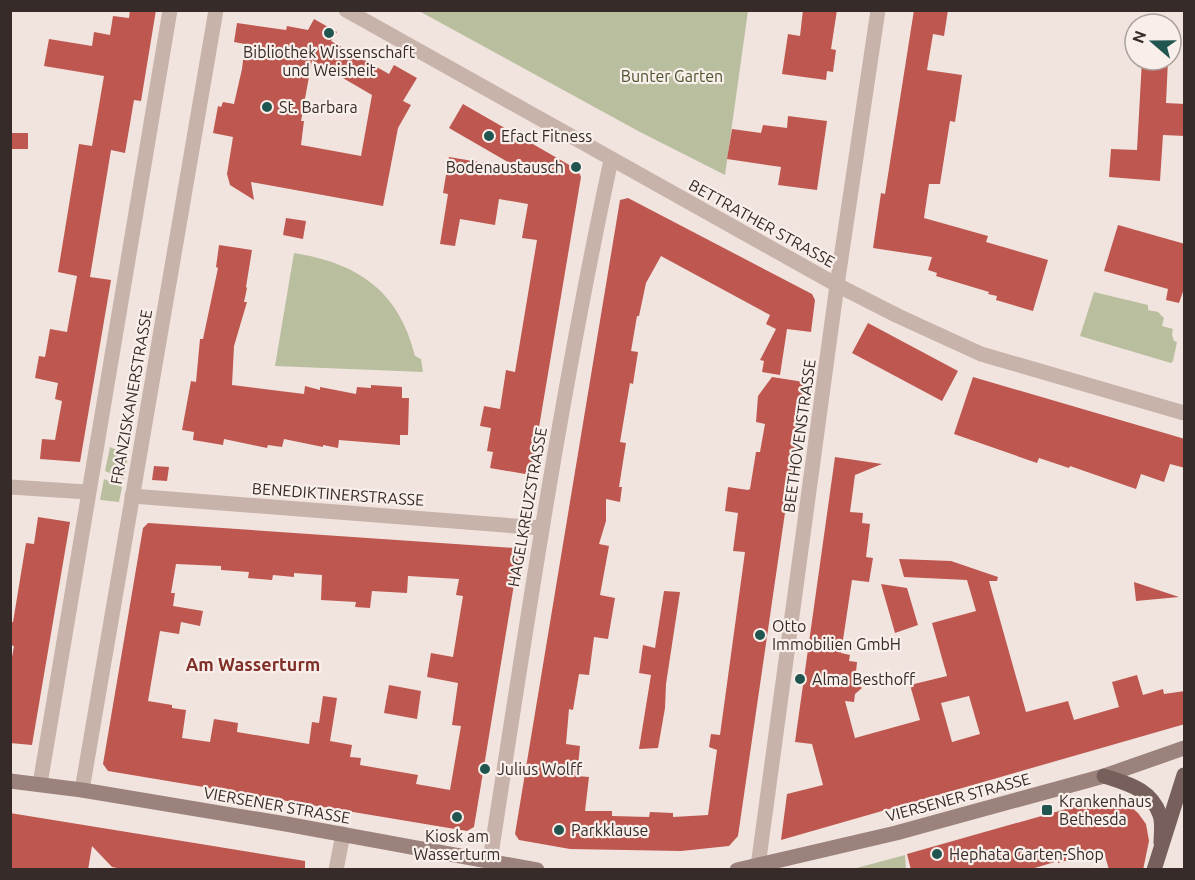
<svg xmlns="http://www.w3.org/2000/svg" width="1195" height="880" font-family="Ubuntu,sans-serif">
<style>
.green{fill:#b9bf9e}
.building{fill:#be574f;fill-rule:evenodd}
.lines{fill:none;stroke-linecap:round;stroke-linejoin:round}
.minor{stroke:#c8b3aa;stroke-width:15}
.secondary{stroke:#9c827c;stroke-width:15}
.primary{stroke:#77605b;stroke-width:15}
.poi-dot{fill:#215550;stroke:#f9efea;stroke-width:2}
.labels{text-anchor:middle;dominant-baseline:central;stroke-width:4.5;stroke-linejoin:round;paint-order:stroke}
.poi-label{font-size:16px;fill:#362b29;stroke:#f9efea;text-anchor:start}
.park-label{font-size:16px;fill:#4c532f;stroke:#f9efea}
.street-label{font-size:16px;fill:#362b29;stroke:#f9efea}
.neighbourhood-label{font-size:18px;font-weight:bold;fill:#802e28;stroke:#f9efea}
</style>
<rect width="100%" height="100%" fill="#f1e4de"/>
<g class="green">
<polygon points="419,11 748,11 725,175 640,132"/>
<path d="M294,253C358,263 399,291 415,356L421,359L423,372L275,366Z"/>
<polygon points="1094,292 1148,305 1148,310 1158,312 1164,318 1162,326 1173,329 1172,335 1174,341 1177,342 1173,361 1171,363 1080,336"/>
<polygon points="110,447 128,455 124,479 105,471"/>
<polygon points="104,479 122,487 119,502 100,500"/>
<polygon points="905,855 906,869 853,869"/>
</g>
<g class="building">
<polygon points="130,10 156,10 141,101 134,100 125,153 111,150 90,277 111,280 80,462 40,459 42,439 55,440 62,401 55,399 58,383 35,378 39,356 45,357 50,329 67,332 77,276 58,272 79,144 92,146 104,76 44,66 49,39 92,46 94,32 110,35 113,16 129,18"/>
<polygon points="803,10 837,10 831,49 836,50 833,72 827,71 826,80 782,74 788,34 800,36"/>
<polygon points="914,10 948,10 944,36 933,34 927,70 962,75 955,122 950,121 940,184 929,184 924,218 988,236 986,242 1048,260 1033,311 996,300 997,296 988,294 989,292 936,276 937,273 928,270 932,257 873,248 881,193 885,194"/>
<path d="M314,19L337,32L331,41L389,74L394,65L417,78L403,101L411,105L398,128L383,206L251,182L254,200L230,185L227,174L233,137L213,133L218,106L221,107L223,102L234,104L242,69L245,44L234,42L237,23L286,30L287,26L308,30ZM312,60L372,95L361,156L301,145L304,121H301Z"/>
<polygon points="1142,60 1168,60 1166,103 1185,104 1185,136 1163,135 1160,181 1109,177 1111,149 1137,150"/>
<polygon points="463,104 578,170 581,177 531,475 490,468 493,452 487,451 491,428 480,426 484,406 500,409 506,370 515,372 537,240 522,238 528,204 499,199 495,225 460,219 455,246 440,244 448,194 443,193 449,157 520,169 449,128"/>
<polygon points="788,116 827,121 817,190 778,185 781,167 727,159 732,129 761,133 763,125 787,128"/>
<rect x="10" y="133" width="18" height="16"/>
<polygon points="628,198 812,294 815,300 811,332 787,329 780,375 762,372 764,361 760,360 776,329 766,324 770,315 661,256 646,283 639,316 637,316 631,351 638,352 633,384 630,383 620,442 626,443 619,487 622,487 620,502 606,499 606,521 599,544 609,546 600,595 615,598 608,639 594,637 589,675 579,674 573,710 569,709 566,744 580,746 577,776 589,777 585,811 612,811 612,816 649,817 650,812 673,813 673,817 708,815 717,750 709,747 711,734 720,735 745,552 733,551 738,513 725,511 728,487 748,490 750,489 756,452 760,452 765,424 756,422 758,396 772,377 804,382 738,836 729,846 681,851 570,849 519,840 515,834 620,200"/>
<polygon points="286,218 306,221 303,239 283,235"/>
<polygon points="1118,225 1185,244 1185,286 1179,303 1166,300 1168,289 1104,271"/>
<polygon points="219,245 252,250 246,287 247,288 244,302 247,302 234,346 232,385 304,394 305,386 320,390 320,387 356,394 357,387 371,388 371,385 402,387 402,398 409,398 408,435 400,435 400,445 339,440 338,448 323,445 323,447 284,439 282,447 268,445 267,448 224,439 223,445 193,440 194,432 182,430 191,381 196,382 200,339 203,339 218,268 216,267"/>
<polygon points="868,323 958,371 942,401 852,353"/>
<polygon points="973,377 1185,439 1185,468 1170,464 1164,482 1141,474 1136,489 1070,466 1069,468 1039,458 1037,463 954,434"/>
<path d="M835,457L882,464L855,475L850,512L863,513L862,523L870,524L866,557L873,558L869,582L852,580L841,653L850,655L849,661L857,662L855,682L862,688L855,694L854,702L845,701L855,738L920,720L910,685L947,676L932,623L976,611L967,580L904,577L899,559L951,561L998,577L997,581H989L1026,712L1068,701L1074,720L1119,707L1112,682L1137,675L1143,695L1163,689L1164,694L1185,691V724L781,840L787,794L823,785L812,744L795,742ZM969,696L980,734L952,742L941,703Z"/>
<polygon points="154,466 169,467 167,481 152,480"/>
<polygon points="38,517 70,522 32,745 10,743 10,668 14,646 10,645 10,622 13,622 26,543 34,544"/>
<path d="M148,523L515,548L519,554L474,827L467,831L108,771L103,764L143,528ZM176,564L221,566V570L249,572L248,578L272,580L273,575L294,577V573L322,575L321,600L356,602L355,607L370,608L372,591L407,593L408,576L459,579L456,595L463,596L453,657L431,653L427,677L458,683L452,725L461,726L450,790L416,784L418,775L360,765L361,758L350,757L352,745L330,741L337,698L323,696L319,723L312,722L309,744L237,732L238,723L214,719L210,742L182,738L186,710L172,708V705L148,701L160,631L179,634L181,622L200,626L203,611L173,606L175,593H171Z"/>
<polygon points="1134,582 1179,597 1136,601"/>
<polygon points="881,584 907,588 918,625 895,633"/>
<polygon points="664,591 680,592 666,684 665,708 658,748 639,749 651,675 639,673 643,645 655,648"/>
<polygon points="389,685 421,691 417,719 384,713"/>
<polygon points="1109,799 1121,801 1130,806 1138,813 1146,824 1149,841 1143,870 1109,870 1104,852 1091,856 1091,853 1058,863 1058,861 1028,870 911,870 907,854 1098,800"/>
<polygon points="10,813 305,861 305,870 128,870 112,867 92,846 88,870 10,870"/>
</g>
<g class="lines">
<g class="minor">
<polyline points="346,10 837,285 898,316 981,354 1184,413"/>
<polyline points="10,487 87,492"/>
<polyline points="132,496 541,528"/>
<polyline points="40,784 170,10"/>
<polyline points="82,790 216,10"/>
<path d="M490,861C526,627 561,392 611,160"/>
<polyline points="758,866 837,285 878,10"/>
<polyline points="336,870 343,834"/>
</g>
<g class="secondary">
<polyline points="10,781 82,790 286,824 537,870"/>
<polyline points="737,870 896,833 1104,776 1184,748"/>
</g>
<g class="primary">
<path d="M1104,776C1128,784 1151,789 1160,815C1163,823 1161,834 1161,843"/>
<polyline points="1154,870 1184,775"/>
</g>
</g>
<g class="poi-dot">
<circle cx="329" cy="33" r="6"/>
<circle cx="267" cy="107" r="6"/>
<circle cx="489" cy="136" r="6"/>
<circle cx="576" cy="167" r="6"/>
<circle cx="760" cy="635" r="6"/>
<circle cx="800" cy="679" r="6"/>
<circle cx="485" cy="769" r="6"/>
<rect x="1041" y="804" width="12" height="12" rx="3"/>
<circle cx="457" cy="817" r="6"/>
<circle cx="559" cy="830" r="6"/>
<circle cx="937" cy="854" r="6"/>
</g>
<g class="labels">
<g class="poi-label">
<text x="329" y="52" text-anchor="middle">Bibliothek Wissenschaft<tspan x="329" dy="18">und Weisheit</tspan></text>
<text x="279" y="107">St. Barbara</text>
<text x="501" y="136">Efact Fitness</text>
<text x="564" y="167" text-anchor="end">Bodenaustausch</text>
<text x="772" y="626">Otto<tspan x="772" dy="18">Immobilien GmbH</tspan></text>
<text x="812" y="679">Alma Besthoff</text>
<text x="497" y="769">Julius Wolff</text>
<text x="1059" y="801">Krankenhaus<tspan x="1059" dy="18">Bethesda</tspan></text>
<text x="571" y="830">Parkklause</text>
<text x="457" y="836" text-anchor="middle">Kiosk am<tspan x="457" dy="18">Wasserturm</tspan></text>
<text x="949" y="854">Hephata Garten-Shop</text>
</g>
<g class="park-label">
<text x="672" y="76">Bunter Garten</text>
</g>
<g class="street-label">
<text transform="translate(762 223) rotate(29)">BETTRATHER STRASSE</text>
<text transform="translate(131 397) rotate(-80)">FRANZISKANERSTRASSE</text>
<text transform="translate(799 436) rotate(-82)">BEETHOVENSTRASSE</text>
<text transform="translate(338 494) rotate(4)">BENEDIKTINERSTRASSE</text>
<text transform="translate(527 507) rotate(-80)">HAGELKREUZSTRASSE</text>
<text transform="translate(958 797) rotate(-15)">VIERSENER STRASSE</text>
<text transform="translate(277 805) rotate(10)">VIERSENER STRASSE</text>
</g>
<g class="neighbourhood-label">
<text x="253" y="664">Am Wasserturm</text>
</g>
</g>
<rect width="1195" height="880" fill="none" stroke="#362b29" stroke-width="24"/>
<g transform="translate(1153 42) rotate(290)"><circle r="28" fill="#f9efea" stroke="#aba19d" stroke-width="1.5"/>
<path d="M0-4.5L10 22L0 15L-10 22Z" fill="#215550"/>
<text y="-9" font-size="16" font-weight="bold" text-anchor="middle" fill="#362b29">N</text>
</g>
</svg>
